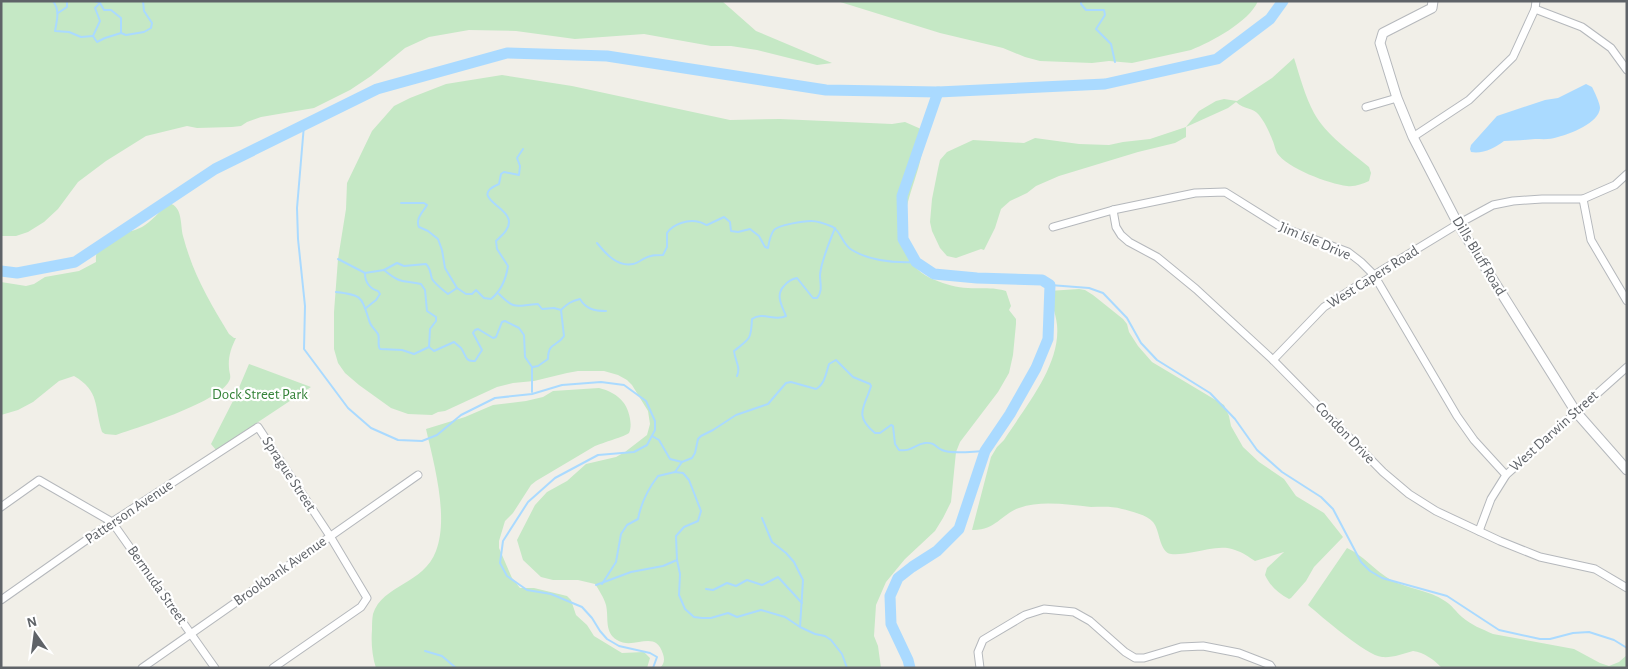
<svg xmlns="http://www.w3.org/2000/svg" width="1628" height="669" font-family="'Alegreya Sans',sans-serif">
<style>
.green{fill:#c5e8c5}
.water{fill:#aadaff}
.lines{fill:none;stroke-linecap:round;stroke-linejoin:round}
.stream{stroke:#aadaff;stroke-width:2}
.river{stroke:#aadaff;stroke-width:11}
.minor-casing{stroke:#b5b8bc;stroke-width:9}
.tertiary-casing{stroke:#b5b8bc;stroke-width:11}
.minor{stroke:#fff;stroke-width:7}
.tertiary{stroke:#fff;stroke-width:9}
.labels{text-anchor:middle;dominant-baseline:central;stroke-width:4.5;stroke-linejoin:round;paint-order:stroke}
.street-label{font-size:15px;fill:#5f6368;stroke:#fff}
.park-label{font-size:15px;fill:#348238;stroke:#fff}
</style>
<rect width="100%" height="100%" fill="#f1efe8"/>
<g class="green">
<polygon points="1,1 722,1 756,31 832,63 817,65 757,50 731,46 711,46 644,34 575,39 516,31 469,30 429,37 405,48 371,76 350,90 314,108 261,117 247,122 241,126 232,127 197,128 187,126 146,136 106,161 78,182 58,209 44,222 28,232 16,236 1,236"/>
<path d="M837,1H1258C1249,22 1211,42 1191,50L1132,63L1109,61L1092,63L1040,61L1025,57L1003,48L940,33Z"/>
<path d="M1294,58C1300,77 1305,96 1314,113C1326,135 1350,151 1369,167L1371,173L1369,181C1362,184 1355,187 1347,186C1329,184 1287,168 1277,153C1275,149 1274,143 1272,139C1269,131 1264,121 1259,115C1253,107 1244,110 1236,102L1228,108L1186,127V137L1175,143L1138,152L1059,176L1036,186L1027,193L1010,201L1001,209L995,228L984,250L981,249L956,258L947,256L940,248L932,231L930,222L932,199L938,169L940,160L947,152L973,140L1024,143L1035,138L1079,144L1109,145L1123,142L1150,139L1186,127L1199,111L1216,101L1224,99L1237,101L1272,78Z"/>
<path d="M502,75L572,86L730,120L780,119L892,124L905,122L921,129C929,152 909,189 906,212C904,223 904,236 906,247C909,263 919,274 935,280C945,284 957,288 968,288C983,289 992,287 1006,291L1011,306L1009,310L1016,319V324L1013,355L1009,373L998,392L960,442L956,452L951,502L943,518L935,531L905,559L886,582L876,605L874,636L878,646L881,668H660C664,664 665,660 663,654C655,628 634,651 617,640C604,632 609,618 606,605C604,598 599,590 595,584L578,580H553L541,577L523,560L517,540L535,505L547,492L567,481L586,464L616,457L625,452L647,435L650,424L648,411L632,385L627,380L618,375L604,371H578L567,373L534,381L513,383L497,387L445,411L438,412L432,415L408,414L391,408L359,385L345,373L338,363L334,349V312L338,259L346,209L347,183L372,131L394,106L410,98L446,84Z"/>
<path d="M169,203C183,207 180,224 183,236C193,274 209,301 229,334L234,338H236C231,348 228,357 229,368C229,372 231,375 230,379C223,401 139,427 116,435L105,434L102,432C94,406 100,391 74,376L59,381L33,402L18,410L1,415V282L26,286L34,284L45,277L79,271L96,262C94,231 123,237 142,227C150,223 161,210 169,203Z"/>
<path d="M1079,289L1085,290L1093,295L1123,319L1127,324L1129,332L1138,346L1152,362L1224,405L1229,416L1231,426L1243,447L1259,462L1284,479L1296,496L1324,513L1343,537L1314,567L1306,581L1291,598L1289,599C1278,593 1270,586 1265,575L1267,568L1284,552L1255,561C1249,557 1242,552 1235,550C1222,545 1207,550 1194,552C1187,553 1178,555 1171,554C1159,552 1160,530 1153,522C1147,515 1131,511 1122,509C1112,506 1101,507 1091,507C1068,505 1042,500 1019,508C1002,514 995,531 972,530L991,457L997,447L1004,440C1025,407 1061,365 1057,325C1056,314 1051,302 1048,291Z"/>
<polygon points="249,364 311,387 216,450 211,444 235,397"/>
<path d="M599,388C608,390 618,395 623,402C629,409 633,425 629,433C626,436 602,443 595,446L536,481L531,485L513,513L505,521L499,541V548L512,578L520,588H534L567,596L571,600L576,615L587,625L594,636L622,653L644,652L650,658L647,668H376C372,656 371,642 372,630C372,625 372,619 373,614C382,585 424,584 436,551C449,517 434,464 426,429L465,417L493,405L526,401L543,397L553,391Z"/>
<path d="M1347,548C1363,555 1375,571 1391,580C1408,589 1429,590 1445,601C1452,605 1456,612 1462,617C1471,625 1482,629 1493,634L1574,649L1600,663L1609,666L1619,662L1627,655V668H1442C1434,660 1424,652 1413,651C1403,654 1392,658 1382,657C1367,656 1321,616 1308,605Z"/>
</g>
<path class="water" d="M1586,84L1592,87C1594,91 1600,103 1600,108C1599,123 1570,134 1558,137C1550,140 1542,139 1535,139C1524,140 1514,141 1504,141C1495,148 1483,154 1471,152L1470,149L1471,145L1497,116L1545,100L1558,98Z"/>
<g class="lines">
<g class="stream">
<path d="M53,1C60,10 57,20 55,31L69,32L81,37L93,36"/>
<polyline points="91,1 92,1"/>
<polyline points="95,1 100,3 104,10 111,10 121,18 121,33"/>
<polyline points="1081,1 1081,4 1086,10 1104,10 1105,15 1096,29 1111,44 1115,62"/>
<polyline points="58,13 67,7 67,1"/>
<polyline points="93,36 97,42 105,38 121,33 126,35 144,32 151,28 152,23 144,11 143,1"/>
<polyline points="93,36 100,21 95,8 100,3"/>
<polyline points="304,125 297,208 298,239 305,306 304,349 348,408 371,428 398,440 422,441 437,435 461,415 495,398 532,394 562,385 601,382 624,385 646,401 655,421 655,430 647,445 634,452 598,455 555,478 528,502 503,541 500,563 507,576 527,590 551,594 582,607 592,618 600,631 607,639 619,646 650,653 657,657 653,668"/>
<path d="M401,203H424L427,205C423,212 415,219 419,227L428,231L438,239L442,250L445,268L457,288L466,294H472L476,290L484,298L491,299C501,291 506,279 508,266L497,249L496,241C501,236 509,230 509,222C509,206 468,197 499,184L501,174L504,172L519,175L520,166L517,158L523,149"/>
<path d="M597,243C606,254 617,267 633,264C639,263 644,257 651,256C654,255 659,255 663,255L667,247V233C673,224 688,219 699,222C701,222 704,224 707,225L724,217L730,222L731,231L738,232L750,229L759,236L765,247L768,248C769,242 770,235 774,230C778,225 804,221 811,221C818,221 826,224 833,227C841,232 843,245 852,250C870,261 895,263 916,262"/>
<path d="M338,259L365,273L384,270L397,263L404,266L426,264C431,269 430,273 432,279C436,285 443,290 448,294L457,288"/>
<path d="M384,270C401,284 401,280 421,284L425,290L427,311L436,317V321L430,329L429,347"/>
<path d="M365,274C365,282 370,289 378,291L380,294L376,300L366,308"/>
<polyline points="1050,285 1089,288 1103,293 1127,318 1141,343 1157,360 1210,393 1235,419 1257,450 1282,472 1321,497 1333,509 1361,562 1370,571 1382,578 1447,596 1499,630 1540,639 1550,639 1573,633 1589,632 1614,640 1627,648"/>
<path d="M336,292C362,295 361,296 369,320C370,326 375,329 378,334C380,338 377,345 380,349L402,350L414,354L429,347"/>
<path d="M499,294C516,311 516,305 538,304L542,309L554,308L561,310"/>
<path d="M561,310C567,304 571,301 580,299C586,309 594,311 606,311"/>
<path d="M429,347L434,351L454,342C455,343 460,347 461,348C466,355 465,362 475,361L482,350L473,333L475,330L478,329L493,338L496,337L502,322L505,321L519,328L524,335L525,357L532,367V392"/>
<path d="M533,367L538,366L548,359C548,342 557,347 564,336L561,310"/>
<path d="M737,376C741,367 735,361 734,351C750,338 751,340 752,319C763,311 775,322 786,316C782,306 775,295 784,286C788,281 791,279 797,278L813,298H817C823,291 820,284 820,275C821,261 830,241 835,228"/>
<polyline points="652,436 659,440 670,459 682,462"/>
<path d="M675,472L682,462L692,458L695,453L698,439L701,436L713,430L736,415L768,404L786,383L791,382L816,389C825,384 826,373 829,364L836,360L853,377L870,384L871,386C865,407 853,415 875,433H880L891,425L893,426L895,444L899,450C912,452 915,444 925,443C935,442 935,447 942,450C952,455 974,451 985,451"/>
<polyline points="762,518 772,542 786,553 794,562 803,580 800,627"/>
<path d="M602,584L616,562L621,534L627,525L638,519C641,503 648,489 658,476L675,472L683,473L689,480L701,511L698,521L684,527L676,536L677,560L680,574L679,595L685,609L694,617L702,618H711L728,613L737,617L761,610L785,617L800,627L815,634L825,636L831,640L842,654L847,668"/>
<polyline points="596,585 631,572 663,566 677,560"/>
<polyline points="706,589 713,590 727,583 736,586 747,580 762,585 778,577 802,603"/>
<polyline points="425,651 442,656 456,668"/>
</g>
<g class="river">
<polyline points="1,271 17,273 75,262 215,169 377,89 507,53 607,56 826,90 938,92 1105,84 1217,59 1270,19 1283,1"/>
<polyline points="910,668 908,660 891,624 890,596 898,578 912,567 937,551 959,529 985,451 1010,414 1036,368 1048,339 1050,285 1042,280 977,278 934,274 916,262 903,239 902,196 938,92"/>
</g>
<g class="minor-casing">
<g id="minor">
<polyline points="1535,9 1582,27 1611,48 1627,70"/>
<polyline points="1366,107 1397,98"/>
<polyline points="1413,137 1469,100 1513,57 1535,9 1536,1"/>
<polyline points="1583,199 1591,240 1627,301"/>
<polyline points="1113,210 1116,227 1121,235 1129,242 1157,257 1196,289 1273,360 1383,472 1409,494 1436,511 1500,541 1540,557 1595,569 1627,588"/>
<polyline points="1053,227 1113,210 1195,193 1225,192 1281,227 1348,252 1361,262 1374,275 1457,416 1474,440 1506,475"/>
<polyline points="1273,360 1324,307 1374,275 1458,224 1493,205 1513,201 1542,199 1583,199 1615,185 1627,174"/>
<polyline points="1,507 39,480 112,522 215,668"/>
<polyline points="1479,531 1491,499 1506,475 1627,367"/>
<polyline points="1,600 112,522 258,427 330,536 367,598 361,607 273,668"/>
<polyline points="142,668 418,475"/>
<polyline points="980,668 978,652 983,640 1025,615 1044,609 1074,612 1090,621 1125,652 1135,658 1144,658 1181,647 1203,646 1239,653 1270,665 1272,668"/>
</g>
</g>
<g class="tertiary-casing">
<polyline id="tertiary" points="1433,1 1432,8 1383,33 1380,43 1397,98 1413,137 1458,224 1576,412 1627,470"/>
</g>
<use href="#minor" class="minor"/>
<use href="#tertiary" class="tertiary"/>
</g>
<g class="labels">
<g class="street-label">
<text transform="translate(1315 241) rotate(23)">Jim Isle Drive</text>
<text transform="translate(1479 256) rotate(59)">Dills Bluff Road</text>
<text transform="translate(1373 277) rotate(-32)">West Capers Road</text>
<text transform="translate(1554 431) rotate(-42)">West Darwin Street</text>
<text transform="translate(1345 433) rotate(46)">Condon Drive</text>
<text transform="translate(289 474) rotate(57)">Sprague Street</text>
<text transform="translate(129 512) rotate(-34)">Patterson Avenue</text>
<text transform="translate(280 571) rotate(-35)">Brookbank Avenue</text>
<text transform="translate(157 585) rotate(55)">Bermuda Street</text>
</g>
<g class="park-label">
<text x="260" y="394">Dock Street Park</text>
</g>
</g>
<rect width="1628" height="669" fill="none" stroke="#5f6368" stroke-width="5"/>
<g transform="translate(35 634) rotate(346)" stroke="#ffffff" stroke-width="4" paint-order="stroke">
<path d="M0-4L9 19L0 12L-9 19Z" fill="#5f6368"/>
<text y="-8" font-size="14" font-weight="bold" text-anchor="middle" fill="#5f6368">N</text>
</g>
</svg>
